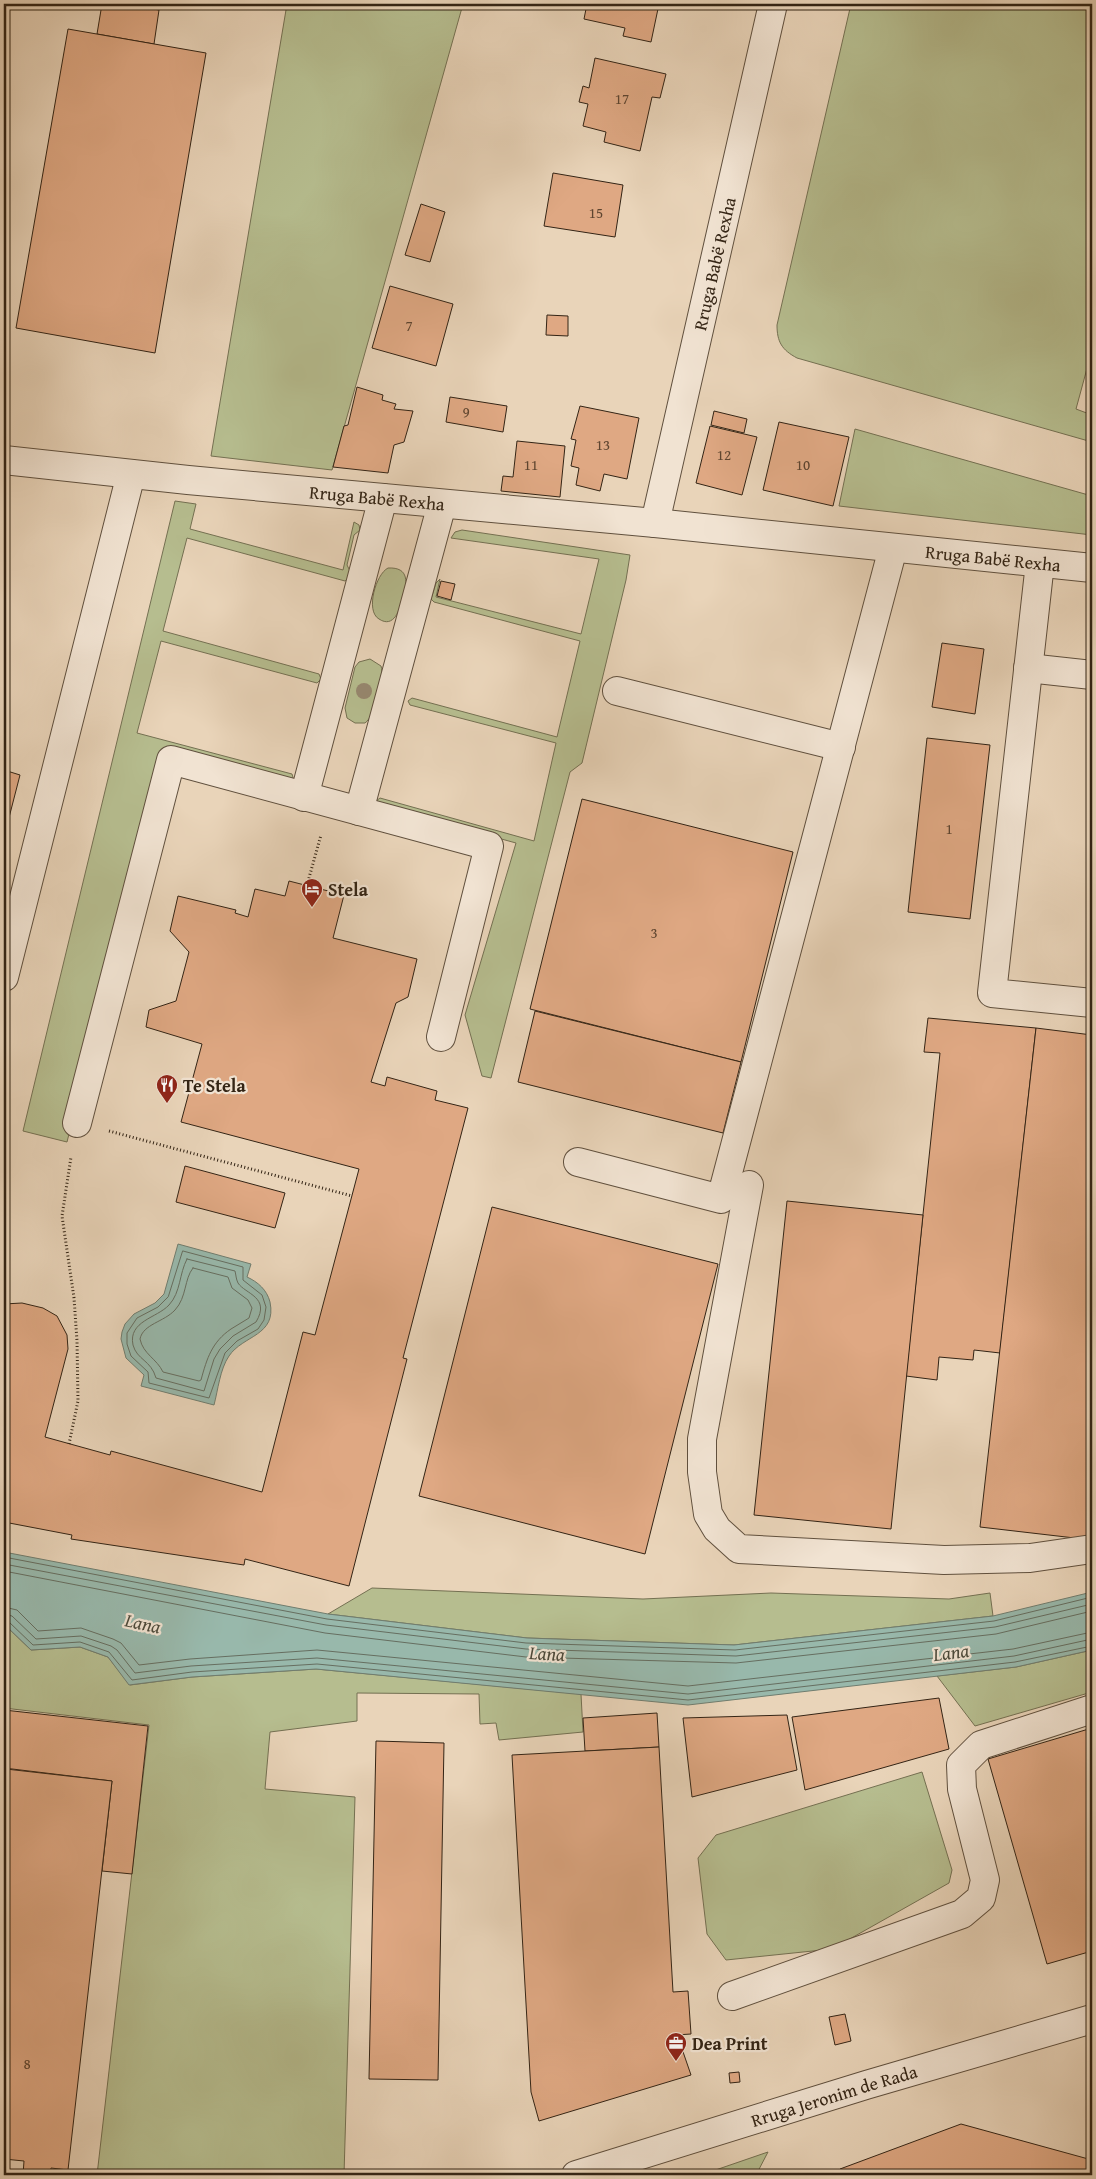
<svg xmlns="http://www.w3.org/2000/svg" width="1096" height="2179" font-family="'Gentium Book Plus',serif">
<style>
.green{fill:#b6bd8f;stroke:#747052}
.water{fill:#98b8ab;stroke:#707d6f}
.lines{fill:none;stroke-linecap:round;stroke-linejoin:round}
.shore{stroke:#666e60;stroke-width:1}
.building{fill:#dfa883;stroke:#332415}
.minor-casing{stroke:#60503e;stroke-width:30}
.path{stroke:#332415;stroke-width:3;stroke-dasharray:1 2.5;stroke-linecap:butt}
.minor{stroke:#f1e3d2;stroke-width:28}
.tree{fill:#978870}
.labels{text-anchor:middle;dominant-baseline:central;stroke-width:4.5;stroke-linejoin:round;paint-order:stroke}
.number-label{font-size:15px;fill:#5e4530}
.street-label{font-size:18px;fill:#332415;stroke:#f1e3d2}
.poi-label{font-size:18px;font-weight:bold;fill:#332415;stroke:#f1e3d2;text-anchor:start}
.water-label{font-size:19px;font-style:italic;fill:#4c493a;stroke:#f1e3d2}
</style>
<rect width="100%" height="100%" fill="#e9d4b9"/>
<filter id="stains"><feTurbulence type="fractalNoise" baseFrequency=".004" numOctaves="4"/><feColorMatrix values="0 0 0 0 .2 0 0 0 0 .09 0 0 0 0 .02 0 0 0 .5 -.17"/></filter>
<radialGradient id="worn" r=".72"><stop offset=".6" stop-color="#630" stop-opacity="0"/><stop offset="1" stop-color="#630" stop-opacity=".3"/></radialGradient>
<g class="green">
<polygon points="287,4 463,4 332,470 211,456"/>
<path d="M851,4H1092V350L1076,409L1092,415V442L797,358C782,350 777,342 777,325Z"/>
<polygon points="855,429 1092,496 1092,535 839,506"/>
<polygon points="175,501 196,504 190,529 343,570 354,522 359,525 360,530 354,535 347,565 351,573 348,579 345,581 187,538 163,631 319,674 321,679 317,683 161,641 137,733 292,774 294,781 164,752 67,1142 23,1131"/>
<polygon points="462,530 630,555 626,580 582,763 570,772 491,1078 482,1076 465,1015 516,843 377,805 376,801 380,798 534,841 556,743 410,705 408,701 412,698 557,737 580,641 434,602 431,599 436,583 440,579 436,597 581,634 599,559 451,538 455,532"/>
<path d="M388,568C410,567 407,583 403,598C400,609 394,629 379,619C365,611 376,574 388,568Z"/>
<path d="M370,659L381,666C385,678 376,715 365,723H355L347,718L345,708L355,667L359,662Z"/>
<polygon points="372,1588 643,1599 771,1593 949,1599 990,1593 993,1616 734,1645 527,1638 328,1614"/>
<polygon points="4,1624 31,1650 80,1647 108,1657 130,1685 192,1677 316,1669 581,1694 583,1732 499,1740 496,1723 480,1724 479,1694 357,1693 357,1721 270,1732 265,1789 355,1797 344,2175 97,2175 149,1725 4,1708"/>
<polygon points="1092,1650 1092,1692 975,1726 937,1676 1016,1667"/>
<polygon points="922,1772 952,1870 949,1883 832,1949 726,1960 707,1934 698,1858 716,1835"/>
<polygon points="768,2152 756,2175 701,2175"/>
</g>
<g class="water">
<path d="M178,1244L251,1264L247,1277C258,1282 267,1290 270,1302C277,1336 243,1335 229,1356C220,1369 218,1390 214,1405L141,1386L144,1375L126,1358L121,1339L122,1332L125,1324L134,1314L155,1303L164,1294Z"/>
<polygon points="4,1552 328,1614 527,1638 734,1645 993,1616 1092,1592 1092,1650 1016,1667 688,1705 316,1669 192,1677 129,1685 108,1657 80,1647 31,1650 4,1624"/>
</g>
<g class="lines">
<g class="shore">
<polygon points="183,1251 243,1267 243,1280 262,1295 266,1307 264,1320 258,1329 237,1341 225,1353 209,1398 149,1383 148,1372 131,1356 127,1344 127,1333 137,1318 158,1307 168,1297"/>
<path d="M187,1259L235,1271C236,1275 236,1279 238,1283C245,1294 271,1297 256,1322L233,1336L220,1349L214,1359L204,1391L156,1378C151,1360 137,1360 133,1345C128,1321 157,1318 169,1305C181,1292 179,1274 187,1259Z"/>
<path d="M193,1268L228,1277L232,1288L248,1300L252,1308L249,1318C243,1322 237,1325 231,1329C212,1342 207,1358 201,1380L199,1381L163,1372C157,1359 143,1354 140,1339C143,1324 164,1322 175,1310C187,1297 184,1279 193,1268Z"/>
<polyline points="4,1557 327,1619 526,1643 735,1650 994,1621 1092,1597"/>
<polyline points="4,1564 326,1625 526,1649 736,1656 995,1627 1092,1604"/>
<polyline points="4,1571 325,1633 526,1657 736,1663 996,1634 1092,1611"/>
<polyline points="4,1607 17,1610 38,1631 81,1628 113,1639 121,1643 139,1665 190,1659 317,1650 688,1686 1013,1649 1092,1632"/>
<polyline points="4,1614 12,1616 36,1639 81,1636 111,1646 117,1650 135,1673 191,1666 317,1658 688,1694 1014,1656 1092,1639"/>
<polyline points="4,1621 9,1622 33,1645 80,1642 109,1652 132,1680 192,1672 317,1664 688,1700 1015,1662 1092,1646"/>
</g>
</g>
<g class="building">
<polygon points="102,4 125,4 159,10 154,44 97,34"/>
<polygon points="587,4 659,4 651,42 623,36 625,28 584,19"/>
<polygon points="68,29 206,53 155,353 16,328"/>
<polygon points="595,58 666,74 660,98 652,97 640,151 604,142 606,132 583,126 588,104 579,102 583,86 589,88"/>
<polygon points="553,173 623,185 615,237 544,226"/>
<polygon points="421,204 445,212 430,262 405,255"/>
<polygon points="390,286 453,304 436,366 372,348"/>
<polygon points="547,315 568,316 568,336 546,335"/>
<polygon points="357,387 383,395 382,400 396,404 394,409 413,411 404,442 394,445 388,473 333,467 344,426 348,425"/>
<polygon points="450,397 507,406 503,432 446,422"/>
<polygon points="580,406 639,418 627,479 604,474 600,491 576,485 579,468 571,466 576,440 571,439"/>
<polygon points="714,411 747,419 744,433 711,425"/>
<polygon points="779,422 849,437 833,506 763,490"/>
<polygon points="710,426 757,437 742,495 696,483"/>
<polygon points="517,441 565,446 560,497 501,491 503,476 513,477"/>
<polygon points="441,581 455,584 451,600 437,596"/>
<polygon points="942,643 984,649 975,714 932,707"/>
<polygon points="927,738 990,745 970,919 908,912"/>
<polygon points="4,770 20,775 4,837"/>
<polygon points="582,799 793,852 741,1062 530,1009"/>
<polygon points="289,881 344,895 333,938 417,959 408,997 396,1003 371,1082 385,1086 387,1077 437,1091 435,1100 468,1108 403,1358 407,1359 349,1586 245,1559 244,1565 71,1539 72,1535 4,1522 4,1304 22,1303 43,1308 57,1316 67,1335 68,1349 45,1437 110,1455 111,1451 262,1492 303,1332 315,1335 359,1169 181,1122 202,1044 146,1027 149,1010 176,1001 189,952 170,931 178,896 236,910 235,913 248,917 255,889 285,896"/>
<polygon points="535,1011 741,1062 723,1133 518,1082"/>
<polygon points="928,1018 1036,1028 1000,1353 974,1350 973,1360 939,1357 937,1380 906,1376 940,1053 924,1052"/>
<polygon points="1036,1028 1092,1035 1092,1540 980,1527"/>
<polygon points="185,1166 285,1193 275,1228 176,1202"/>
<polygon points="787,1201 923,1215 891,1529 754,1515"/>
<polygon points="492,1207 718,1264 645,1554 419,1496"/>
<polygon points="939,1698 949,1749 805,1790 792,1717"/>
<polygon points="4,1710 148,1726 132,1874 102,1871 112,1781 4,1768"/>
<polygon points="657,1713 659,1747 585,1751 583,1718"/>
<polygon points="787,1715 797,1770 692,1797 683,1718"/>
<polygon points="1092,1728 1092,1951 1047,1964 988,1759"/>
<polygon points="376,1741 444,1743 438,2080 369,2079"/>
<polygon points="659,1747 673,1992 688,1991 691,2034 676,2035 676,2048 681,2046 691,2075 539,2121 531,2092 512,1755"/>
<polygon points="6,1769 112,1781 68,2170 51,2168 50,2175 23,2175 24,2161 4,2159 4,1793"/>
<polygon points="845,2014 851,2041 835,2045 829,2017"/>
<polygon points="739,2072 740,2082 730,2083 729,2073"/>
<polygon points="961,2124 1092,2160 1092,2175 839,2175 840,2169"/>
</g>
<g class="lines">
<g class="minor-casing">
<g id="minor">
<path id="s1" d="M4,460L188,480L655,523L1092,568"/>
<path id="s2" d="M655,523L773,4"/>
<polyline points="1040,563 992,993 1092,1003"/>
<polyline points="1028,668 1092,675"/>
<polyline points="617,691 841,747"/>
<polyline points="304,797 383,498"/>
<polyline points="359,811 442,504"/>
<polyline points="4,977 131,474"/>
<polyline points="77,1123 171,760 489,846 441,1037"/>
<polyline points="578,1162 721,1199 893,548"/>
<polyline points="749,1185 702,1439 702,1472 708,1514 717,1529 739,1549 944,1560 1030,1558 1092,1549"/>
<polyline points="732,1996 962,1914 981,1898 985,1880 962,1789 961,1765 981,1745 1092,1709"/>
<path id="s3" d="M576,2175L866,2085L1092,2019"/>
</g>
</g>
<g class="path">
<polyline points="307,885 321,835"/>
<polyline points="109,1131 352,1196"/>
<polyline points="69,1444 78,1401 77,1341 74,1298 62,1216 71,1157"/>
</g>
<use href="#minor" class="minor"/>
</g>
<circle class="tree" cx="364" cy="691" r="8"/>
<defs>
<g id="hotel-pin" transform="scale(1.125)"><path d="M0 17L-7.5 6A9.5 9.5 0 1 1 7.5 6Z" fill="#8f2418" stroke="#f1e3d2"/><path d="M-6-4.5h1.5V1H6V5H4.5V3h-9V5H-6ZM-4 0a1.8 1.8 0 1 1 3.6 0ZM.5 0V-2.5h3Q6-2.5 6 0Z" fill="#fff"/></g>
<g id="restaurant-pin" transform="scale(1.125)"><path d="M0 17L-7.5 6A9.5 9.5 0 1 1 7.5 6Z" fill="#8f2418" stroke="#f1e3d2"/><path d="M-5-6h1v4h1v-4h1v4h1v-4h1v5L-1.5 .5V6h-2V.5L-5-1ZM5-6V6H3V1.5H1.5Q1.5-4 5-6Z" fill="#fff"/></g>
<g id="office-pin" transform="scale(1.125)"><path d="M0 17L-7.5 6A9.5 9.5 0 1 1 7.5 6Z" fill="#8f2418" stroke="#f1e3d2"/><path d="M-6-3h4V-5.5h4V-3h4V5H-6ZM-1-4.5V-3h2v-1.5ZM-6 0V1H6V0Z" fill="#fff"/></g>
</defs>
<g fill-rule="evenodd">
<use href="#hotel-pin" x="312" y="889"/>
<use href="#restaurant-pin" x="167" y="1085"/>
<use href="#office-pin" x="676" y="2043"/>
</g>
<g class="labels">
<g class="number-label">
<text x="622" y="98">17</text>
<text x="596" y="212">15</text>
<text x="409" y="325">7</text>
<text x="466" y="411">9</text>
<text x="603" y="444">13</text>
<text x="724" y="454">12</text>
<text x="531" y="464">11</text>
<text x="803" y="464">10</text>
<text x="949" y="828">1</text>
<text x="654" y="932">3</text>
<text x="27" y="2063">8</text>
</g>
<g class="street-label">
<text stroke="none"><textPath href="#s2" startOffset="266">Rruga Babë Rexha</textPath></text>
<text stroke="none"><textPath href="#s1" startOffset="375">Rruga Babë Rexha</textPath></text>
<text stroke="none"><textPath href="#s1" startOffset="994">Rruga Babë Rexha</textPath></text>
<text stroke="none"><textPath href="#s3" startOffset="270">Rruga Jeronim de Rada</textPath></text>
</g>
<g class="poi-label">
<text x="328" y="889">Stela</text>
<text x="183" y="1085">Te Stela</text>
<text x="692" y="2043">Dea Print</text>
</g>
<g class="water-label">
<text transform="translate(143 1623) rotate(12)">Lana</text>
<text transform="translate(951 1652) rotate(-7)">Lana</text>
<text transform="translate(547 1653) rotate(3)">Lana</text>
</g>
</g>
<rect width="1096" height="2179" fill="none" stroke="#e9d4b9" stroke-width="20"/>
<rect x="5" y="5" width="1086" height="2169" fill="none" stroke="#332415" stroke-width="2.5"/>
<rect x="10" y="10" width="1076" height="2159" fill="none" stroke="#332415"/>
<rect width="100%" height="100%" filter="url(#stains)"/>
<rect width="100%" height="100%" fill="url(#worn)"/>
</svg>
